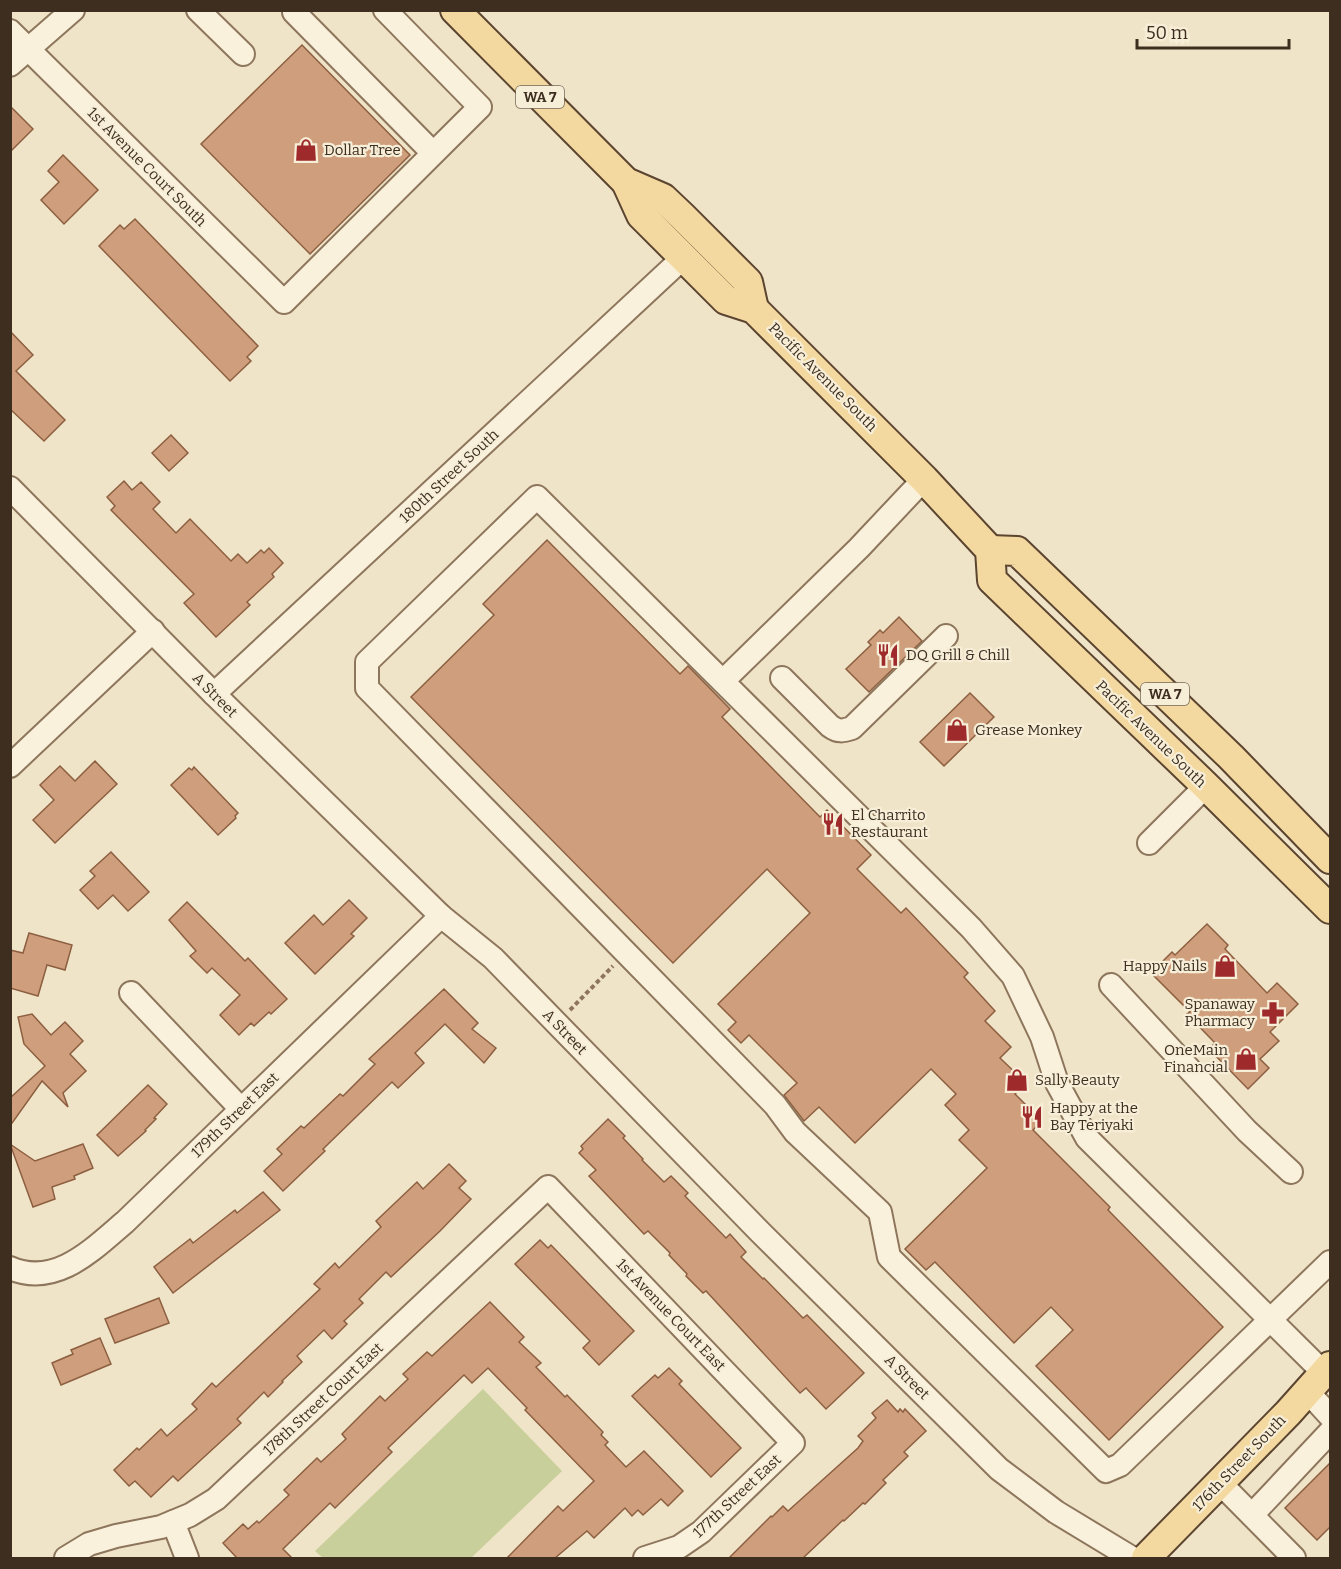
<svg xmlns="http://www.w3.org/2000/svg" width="1341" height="1569" font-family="Bitter,serif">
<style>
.green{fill:#c9cf9b}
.building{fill:#cf9f7d;stroke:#8d5f41;stroke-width:1.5}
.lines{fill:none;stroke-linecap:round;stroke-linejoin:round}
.minor-casing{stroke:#8d765c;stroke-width:26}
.major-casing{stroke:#5b4430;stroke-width:32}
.path{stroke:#8d765c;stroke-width:4;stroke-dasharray:4.5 3;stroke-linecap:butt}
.minor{stroke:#faf1dc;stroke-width:22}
.major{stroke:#f3d9a0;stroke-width:28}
.labels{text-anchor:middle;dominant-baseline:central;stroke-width:4.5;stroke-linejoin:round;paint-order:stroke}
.shield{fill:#f7eed8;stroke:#756857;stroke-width:1.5}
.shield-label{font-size:14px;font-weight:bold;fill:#3d2e20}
.poi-label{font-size:15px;fill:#3d2e20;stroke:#f7eed8;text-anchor:start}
.street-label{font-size:15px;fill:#3d2e20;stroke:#f7eed8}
</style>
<rect width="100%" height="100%" fill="#f0e4c8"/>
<polygon class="green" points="483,1389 562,1471 471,1558 323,1558 315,1551"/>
<g class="building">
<polygon points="302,45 410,155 310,254 201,144"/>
<polygon points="10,106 33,129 10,152"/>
<polygon points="63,155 98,190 64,224 41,200 59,182 48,171"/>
<polygon points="135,219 258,346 247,357 251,361 230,381 99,246 120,225 124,229"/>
<polygon points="10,331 33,355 16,371 65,420 44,441 10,409"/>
<polygon points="171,435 188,453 169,471 152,453"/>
<polygon points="124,481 132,490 141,482 160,502 153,509 176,533 190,519 231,561 238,554 247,563 261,550 264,553 269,548 283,563 272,574 274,577 247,602 250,605 216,637 184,603 194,594 111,510 115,506 107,497"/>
<polygon points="547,540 680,674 688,666 730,709 722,717 820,817 827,810 871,855 857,869 901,913 906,908 968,973 964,977 995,1011 985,1021 1011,1047 1000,1058 1026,1083 1015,1094 1042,1121 1033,1130 1110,1207 1108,1210 1223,1327 1109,1440 1036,1366 1073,1330 1051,1307 1014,1343 935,1262 926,1270 905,1249 987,1168 959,1140 969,1130 945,1105 956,1094 931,1069 855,1143 819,1107 804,1121 784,1095 797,1083 749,1035 741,1043 728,1030 736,1022 718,1004 810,913 767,869 673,963 411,697 494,615 483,604"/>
<polygon points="899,617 922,641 869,692 846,669 871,645 868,642 880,630 883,633"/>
<polygon points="970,693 994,717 944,766 920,742"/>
<polygon points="95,761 117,784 55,843 33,820 54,800 40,785 60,766 75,781"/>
<polygon points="194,767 238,813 235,816 236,818 218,835 171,785 189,768 192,770"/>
<polygon points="111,852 149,892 128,911 113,895 98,909 80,890 95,876 90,871"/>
<polygon points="349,900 367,918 351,934 354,936 315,974 285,943 314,915 323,925"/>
<polygon points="187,902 245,961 248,958 287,999 271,1014 269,1012 254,1026 251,1023 239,1035 220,1015 240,995 212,968 207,973 190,956 196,951 169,920"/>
<polygon points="1207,924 1228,945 1225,949 1267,993 1277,983 1298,1004 1270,1032 1279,1041 1260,1059 1269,1068 1248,1089 1209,1049 1215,1043 1187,1014 1190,1012 1151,973 1172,952 1175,955"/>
<polygon points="29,933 72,945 65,970 47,965 38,996 10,988 10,950 23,953"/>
<polygon points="444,989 478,1023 472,1029 496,1048 484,1063 445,1024 415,1053 424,1063 398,1088 392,1082 323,1149 325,1151 283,1191 264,1171 282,1154 277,1149 301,1126 304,1128 340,1094 343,1096 375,1064 369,1059"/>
<polygon points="32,1014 51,1035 65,1022 83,1041 70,1054 86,1071 63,1093 68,1107 42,1081 10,1126 10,1098 45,1066 24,1044 18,1017"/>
<polygon points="148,1085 167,1104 154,1118 156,1119 145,1130 146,1131 118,1156 97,1135"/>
<polygon points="608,1119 625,1136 623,1138 643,1159 642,1160 664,1182 671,1176 688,1193 685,1196 726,1238 730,1234 746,1252 741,1257 763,1279 764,1278 803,1318 807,1315 864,1373 826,1409 806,1388 800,1393 706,1291 703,1293 686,1276 687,1274 669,1255 670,1253 648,1231 644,1234 589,1176 596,1170 579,1153 583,1149 581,1146"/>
<polygon points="10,1144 35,1161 83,1144 93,1168 74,1176 75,1179 52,1187 55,1199 33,1207"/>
<polygon points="449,1164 466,1181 459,1188 471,1199 440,1231 391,1277 386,1272 359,1299 363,1303 344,1321 347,1324 332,1339 324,1330 297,1356 302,1362 282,1381 283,1382 268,1397 264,1392 237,1419 241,1423 178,1481 173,1476 151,1497 135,1481 129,1486 114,1470 137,1448 139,1450 161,1429 167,1436 197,1409 192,1404 212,1383 216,1387 320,1289 314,1284 335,1263 339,1268 381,1227 376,1221 417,1182 423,1189"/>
<polygon points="263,1192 280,1210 173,1293 154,1267 190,1239 193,1243 235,1210 237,1213"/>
<polygon points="540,1240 548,1248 551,1245 634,1331 599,1365 583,1348 590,1341 515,1264"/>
<polygon points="159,1298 169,1323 115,1343 105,1319"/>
<polygon points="490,1302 524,1337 519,1342 541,1363 536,1367 565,1397 567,1395 603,1432 601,1435 608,1442 605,1445 626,1467 644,1451 683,1491 668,1506 661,1499 643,1515 638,1510 632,1516 625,1508 594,1538 587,1531 555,1558 507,1558 558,1506 563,1511 594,1481 525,1410 527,1408 488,1368 472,1383 464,1375 388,1448 392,1452 335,1508 330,1503 283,1549 292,1558 237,1558 223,1543 243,1524 248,1529 257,1521 259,1523 289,1495 284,1490 317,1458 321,1462 346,1439 342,1434 380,1396 385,1401 408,1379 403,1374 427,1352 432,1356"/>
<polygon points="100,1338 111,1364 61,1385 52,1363 73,1354 71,1350"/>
<polygon points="669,1368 682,1381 679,1384 741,1448 711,1477 632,1396 655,1375 658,1378"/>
<polygon points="887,1400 898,1412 900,1409 903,1412 905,1409 926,1431 904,1452 908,1456 883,1480 886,1483 865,1504 863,1503 844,1521 843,1520 803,1558 729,1558 771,1516 772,1517 783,1506 788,1511 858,1448 863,1441 858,1436 876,1418 872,1413"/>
<polygon points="1330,1463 1330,1527 1317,1540 1285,1508"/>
</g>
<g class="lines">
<g class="minor-casing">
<g id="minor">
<polyline points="198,10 243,54"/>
<polyline points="294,12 433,153"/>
<polyline points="10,31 284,302 480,107 385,10"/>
<polyline points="10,65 73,10"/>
<polyline points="10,488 214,694 441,916 493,958 760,1232 999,1469 1056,1512 1132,1558"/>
<path d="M782,678L830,726C838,732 843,731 852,728L946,636"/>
<polyline points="723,681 859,548 924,479"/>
<polyline points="214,694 684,257"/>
<polyline points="10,766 153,631"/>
<polyline points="1149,843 1206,786"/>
<polyline points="1111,985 1247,1131 1291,1172"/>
<polyline points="131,993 241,1109"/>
<path d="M10,1268C56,1288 93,1249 125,1222L441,916"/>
<polyline points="1324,1373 1087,1138 1057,1083 1042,1037 1013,976 971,928 537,497 367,662 367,688 775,1105 795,1132 880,1212 889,1257 1106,1471 1120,1465 1330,1262"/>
<polyline points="1307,1391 1330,1416"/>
<polyline points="1220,1483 1294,1558"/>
<polyline points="1252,1515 1330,1432"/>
<polyline points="173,1522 187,1558"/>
<polyline points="66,1558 89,1544 116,1536 161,1527 190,1515 216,1499 548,1187 793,1443 701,1532 679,1547 645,1558"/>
</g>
</g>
<g class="major-casing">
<g id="major">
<polyline points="455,10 626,182 663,198 682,216 748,282 754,309"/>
<polyline points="626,182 641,215 726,300 754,309 924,479 990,550 992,580 1206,786 1330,909"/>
<polyline points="990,550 1017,551 1231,757 1330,859"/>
<polyline points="1146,1558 1288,1413 1330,1366"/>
</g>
</g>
<polyline class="path" points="570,1010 613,966"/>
<use href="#minor" class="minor"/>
<use href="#major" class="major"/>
</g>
<defs>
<g id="shop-bare" transform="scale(1.8)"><path d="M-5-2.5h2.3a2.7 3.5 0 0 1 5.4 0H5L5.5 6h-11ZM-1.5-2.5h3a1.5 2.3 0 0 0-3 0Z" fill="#9e2a2b" stroke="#f7eed8" stroke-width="2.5" paint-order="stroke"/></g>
<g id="restaurant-bare" transform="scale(1.8)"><path d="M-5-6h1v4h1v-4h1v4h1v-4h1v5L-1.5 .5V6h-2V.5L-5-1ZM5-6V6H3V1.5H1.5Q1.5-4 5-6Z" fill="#9e2a2b" stroke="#f7eed8" stroke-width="2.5" paint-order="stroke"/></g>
<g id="pharmacy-bare" transform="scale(1.8)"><path d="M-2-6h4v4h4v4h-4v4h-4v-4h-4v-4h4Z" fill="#9e2a2b" stroke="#f7eed8" stroke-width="2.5" paint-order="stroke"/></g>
</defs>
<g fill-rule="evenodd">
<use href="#shop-bare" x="306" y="150"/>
<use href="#restaurant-bare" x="888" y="655"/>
<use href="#shop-bare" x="957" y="730"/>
<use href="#restaurant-bare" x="833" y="824"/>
<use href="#shop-bare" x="1225" y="966"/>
<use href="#pharmacy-bare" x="1273" y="1013"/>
<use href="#shop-bare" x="1246" y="1059"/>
<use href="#shop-bare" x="1017" y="1080"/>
<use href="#restaurant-bare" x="1032" y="1117"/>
</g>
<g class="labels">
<g class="shield">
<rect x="516" y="86" width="48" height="22" rx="4.5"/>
<rect x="1141" y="683" width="48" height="22" rx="4.5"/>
</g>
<g class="shield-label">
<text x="540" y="97">WA 7</text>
<text x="1165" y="694">WA 7</text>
</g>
<g class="poi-label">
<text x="324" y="150">Dollar Tree</text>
<text x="906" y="655">DQ Grill &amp; Chill</text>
<text x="975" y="730">Grease Monkey</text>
<text x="851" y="815">El Charrito<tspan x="851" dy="17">Restaurant</tspan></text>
<text x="1207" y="966" text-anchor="end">Happy Nails</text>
<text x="1255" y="1004" text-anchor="end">Spanaway<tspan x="1255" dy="17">Pharmacy</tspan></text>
<text x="1228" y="1050" text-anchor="end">OneMain<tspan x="1228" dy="17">Financial</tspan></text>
<text x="1035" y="1080">Sally Beauty</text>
<text x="1050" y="1108">Happy at the<tspan x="1050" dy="17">Bay Teriyaki</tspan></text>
</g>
<g class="street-label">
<text transform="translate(147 167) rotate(45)">1st Avenue Court South</text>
<text transform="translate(823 377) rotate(45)">Pacific Avenue South</text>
<text transform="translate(449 476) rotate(-43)">180th Street South</text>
<text transform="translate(215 695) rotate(45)">A Street</text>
<text transform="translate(1151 734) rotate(44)">Pacific Avenue South</text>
<text transform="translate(565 1032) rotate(46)">A Street</text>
<text transform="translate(235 1115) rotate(-44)">179th Street East</text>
<text transform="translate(671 1315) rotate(46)">1st Avenue Court East</text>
<text transform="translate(907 1377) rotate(45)">A Street</text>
<text transform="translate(323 1399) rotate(-43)">178th Street Court East</text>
<text transform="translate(1239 1463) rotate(-46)">176th Street South</text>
<text transform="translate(737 1496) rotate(-43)">177th Street East</text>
</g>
</g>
<rect width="1341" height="1569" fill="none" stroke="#3d2e20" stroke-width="24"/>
<path d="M1137 39v9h152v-9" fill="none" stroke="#3d2e20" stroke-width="3"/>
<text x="1146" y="39" font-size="18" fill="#3d2e20" stroke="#f7eed8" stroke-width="4.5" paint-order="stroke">50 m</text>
</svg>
